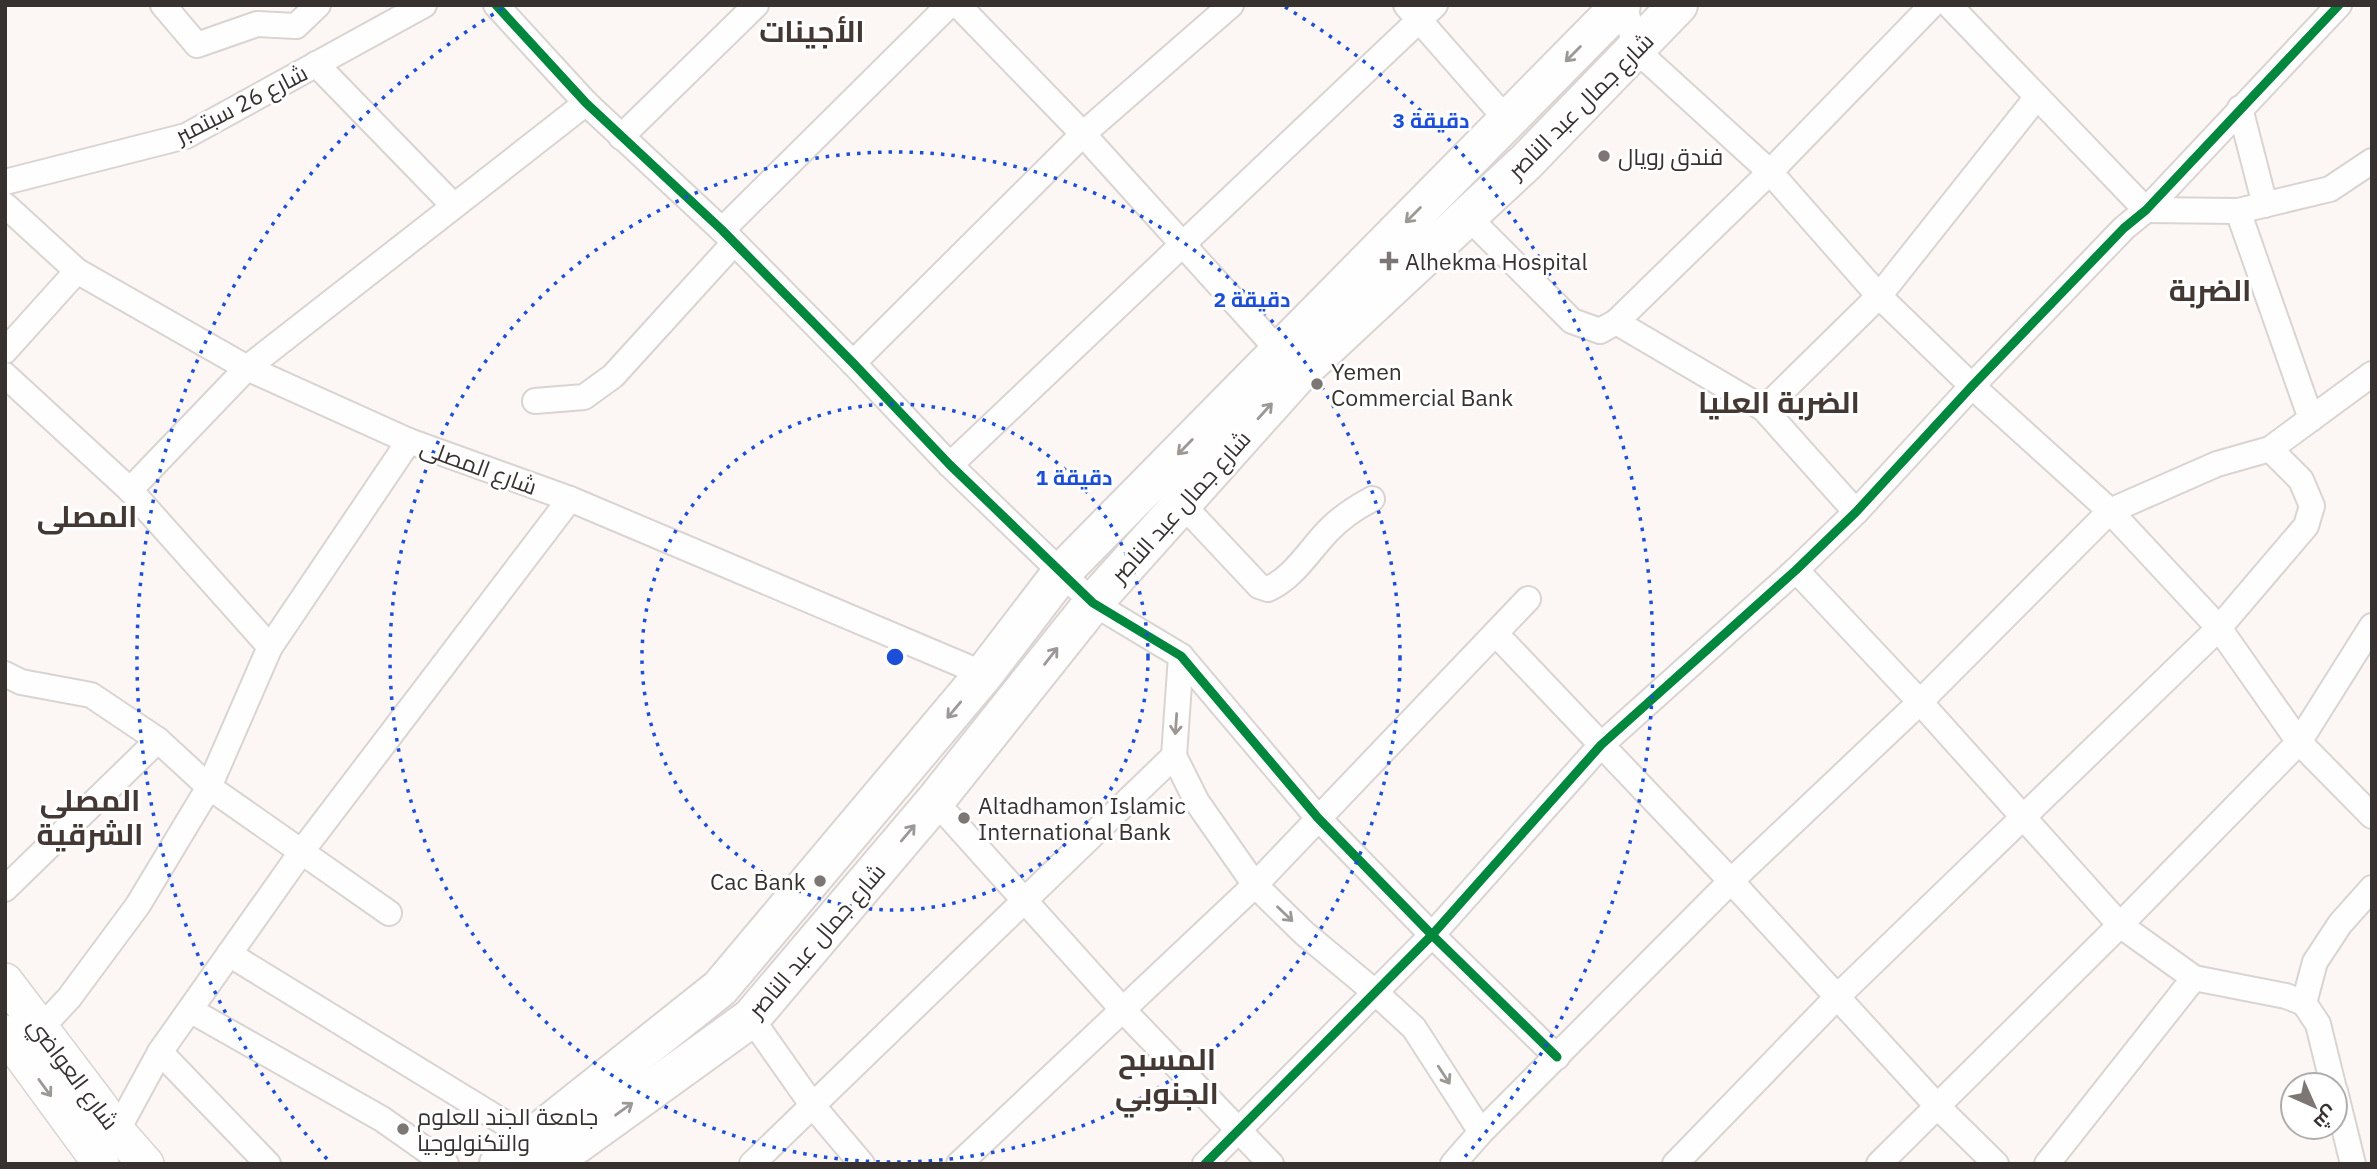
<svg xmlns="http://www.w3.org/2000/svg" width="2377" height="1169" font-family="'IBM Plex Sans',Cairo,sans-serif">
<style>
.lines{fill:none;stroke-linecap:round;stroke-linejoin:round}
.stream{stroke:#eab0ca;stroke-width:6}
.street-casing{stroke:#d9d4d2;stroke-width:28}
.secondary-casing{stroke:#d9d4d2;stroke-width:38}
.primary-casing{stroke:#d9d4d2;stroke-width:42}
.street{stroke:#fffefe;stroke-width:24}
.secondary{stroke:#fffefe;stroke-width:35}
.primary{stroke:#fffefe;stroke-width:38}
.cycleway-casing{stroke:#fff;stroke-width:13}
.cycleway{stroke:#00873e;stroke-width:9}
.oneway{stroke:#9b9896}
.ring{fill:none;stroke:#1d4ed8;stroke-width:3.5;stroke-dasharray:3.5 7}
.poi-dot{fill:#7c7674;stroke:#fff;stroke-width:2.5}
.labels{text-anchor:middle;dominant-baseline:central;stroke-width:6;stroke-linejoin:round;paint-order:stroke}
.street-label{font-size:23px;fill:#37312f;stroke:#fff}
.poi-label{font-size:23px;fill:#37312f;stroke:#fff;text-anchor:start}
.district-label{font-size:30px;font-weight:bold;fill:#433833;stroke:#fff}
.centre{fill:#1d4ed8;stroke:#fff;stroke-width:3.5}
.ring-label{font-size:21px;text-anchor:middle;font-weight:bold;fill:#1d4ed8;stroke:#fff;stroke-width:6;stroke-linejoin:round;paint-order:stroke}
</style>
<rect width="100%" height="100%" fill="#fcf7f5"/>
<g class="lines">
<polyline class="stream" points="5,1010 14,1023"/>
<g class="street-casing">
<g id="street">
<polyline points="163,5 197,45 257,24 296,26 318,5"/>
<polyline points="496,5 586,103 722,230 853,363 950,465 1093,603 1181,656 1318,818 1432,935 1557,1057"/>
<polyline points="958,5 1083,134 1279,351"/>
<polyline points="1406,5 1507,120"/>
<polyline points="1625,5 1635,49 1770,172 1879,296 1972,386 2110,511 2219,628 2299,742 2372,816"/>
<polyline points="1949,5 2146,210 2238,211 2330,189 2372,161"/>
<polyline points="316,64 453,205"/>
<polyline points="2240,108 2265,205"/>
<polyline points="621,137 756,5"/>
<polyline points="5,182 186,136 424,5"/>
<polyline points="5,205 77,271 247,368 409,441 570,499 984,674"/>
<polyline points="2238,211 2311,419"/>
<polyline points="1466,215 1572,321 1600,331 1616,322 1770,172 1932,5"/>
<polyline points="722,230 949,5"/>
<polyline points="1616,322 1764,409 1856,512"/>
<polyline points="5,351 77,271"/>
<polyline points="853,363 1083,134 1231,5"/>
<polyline points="5,375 130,490 270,647"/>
<polyline points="535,401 584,397 613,376 734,243"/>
<polyline points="1764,409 1879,296 2037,97"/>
<polyline points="950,465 1435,5"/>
<polyline points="130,490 247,368 586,103"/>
<path d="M1181,503L1259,586L1268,589C1293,578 1309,551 1327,532C1340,518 1355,508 1372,499"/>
<polyline points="1796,570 1920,702 2120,925 2194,978 2286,996 2304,1003 2318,1024 2333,1085"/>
<polyline points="1496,634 1731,881 1938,1107 1996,1164"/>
<polyline points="1181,656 1174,756 1197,802 1255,885 1304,933 1376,993 1414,1028 1481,1132"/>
<polyline points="5,674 21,682 91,695 158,740 209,787 389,913"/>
<polyline points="935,801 1123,1010 1271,1164"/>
<polyline points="5,889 158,740"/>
<polyline points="229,954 531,1139"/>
<polyline points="2304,1003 2315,962 2340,924 2372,888"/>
<polyline points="190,1010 382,1119 446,1164"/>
<polyline points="751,1018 813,1106 862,1164"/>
<polyline points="40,1029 69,998 138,905 209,787 270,647 409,441"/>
<polyline points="160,1052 268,1164"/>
<polyline points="2335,1091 2353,1164"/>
<polyline points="108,1139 117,1131 160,1052 302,851 570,499"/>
<polyline points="752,1164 1174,756"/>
<polyline points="959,1164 1255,885 1528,599"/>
<polyline points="1205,1164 1432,935 1601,745 1796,570 1856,512 1972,386 2124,228 2146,210 2339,5"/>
<polyline points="1453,1164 1481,1132 1731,881 1920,702 2110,511 2217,464 2270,449 2372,374"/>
<polyline points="1675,1164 1838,996 2219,628 2306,526 2312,506 2301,480 2270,449"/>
<polyline points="1879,1164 2120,925 2299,742 2372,626"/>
<polyline points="2047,1164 2194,978"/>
</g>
</g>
<g class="secondary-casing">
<g id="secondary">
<polyline points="5,981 99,1105 117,1131 146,1164"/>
<polyline points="5,1033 101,1164"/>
</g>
</g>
<g class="primary-casing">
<g id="primary">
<polyline points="499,1164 720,988 984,674 1062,572 1621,5"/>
<polyline points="549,1164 751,1018 935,801 1093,603 1299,373 1526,162 1678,5"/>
</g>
</g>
<use href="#street" class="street"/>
<use href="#secondary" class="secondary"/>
<use href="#primary" class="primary"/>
<g class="cycleway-casing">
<g id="cycleway">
<polyline points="496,5 586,103 722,230 853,363 950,465 1093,603 1181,656 1318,818 1432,935 1557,1057"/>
<polyline points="1205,1164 1432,935 1601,745 1796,570 1856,512 1972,386 2124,228 2146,210 2339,5"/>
</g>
</g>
<use href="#cycleway" class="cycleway"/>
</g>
<defs><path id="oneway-shaft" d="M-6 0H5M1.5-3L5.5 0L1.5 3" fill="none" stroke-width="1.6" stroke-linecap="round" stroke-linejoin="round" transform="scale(1.75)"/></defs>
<g class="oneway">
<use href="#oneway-shaft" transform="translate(1573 54) rotate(135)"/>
<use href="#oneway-shaft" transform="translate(1413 215) rotate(135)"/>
<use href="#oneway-shaft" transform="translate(1265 411) rotate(-48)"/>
<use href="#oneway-shaft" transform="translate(1185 447) rotate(134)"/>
<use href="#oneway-shaft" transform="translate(1051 656) rotate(-52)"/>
<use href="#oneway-shaft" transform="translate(954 710) rotate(130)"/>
<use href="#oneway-shaft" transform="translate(1176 724) rotate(94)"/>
<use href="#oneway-shaft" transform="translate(908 833) rotate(-50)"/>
<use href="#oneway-shaft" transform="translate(1285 914) rotate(44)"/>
<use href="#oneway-shaft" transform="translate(1444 1075) rotate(57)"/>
<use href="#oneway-shaft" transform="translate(45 1088) rotate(54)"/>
<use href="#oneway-shaft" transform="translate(624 1109) rotate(-36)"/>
</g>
<g class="ring">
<circle cx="895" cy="657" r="253"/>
<circle cx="895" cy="657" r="505"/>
<path d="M327 1159A758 758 0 0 1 505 7M1285 7A758 758 0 0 1 1463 1159"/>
</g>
<g class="poi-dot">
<circle cx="1604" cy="156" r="7"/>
<path d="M1385.5 250.5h7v7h7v7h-7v7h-7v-7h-7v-7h7z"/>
<circle cx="1317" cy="384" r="7"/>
<circle cx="964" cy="818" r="7"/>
<circle cx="820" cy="881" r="7"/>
<circle cx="403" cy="1129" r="7"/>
</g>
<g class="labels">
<g class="street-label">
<text transform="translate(241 103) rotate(-27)">شارع 26 سبتمبر</text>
<text transform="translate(1580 105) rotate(-45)">شارع جمال عبد الناصر</text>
<text transform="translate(479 466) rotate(20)">شارع المصلى</text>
<text transform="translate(1180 506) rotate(-48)">شارع جمال عبد الناصر</text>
<text transform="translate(816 940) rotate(-49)">شارع جمال عبد الناصر</text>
<text transform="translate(74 1073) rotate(53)">شارع العواضي</text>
</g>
<g class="poi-label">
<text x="1618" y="156">فندق رويال</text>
<text x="1405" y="261">Alhekma Hospital</text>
<text x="1331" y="371">Yemen<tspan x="1331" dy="26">Commercial Bank</tspan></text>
<text x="978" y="805">Altadhamon Islamic<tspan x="978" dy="26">International Bank</tspan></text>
<text x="806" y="881" text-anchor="end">Cac Bank</text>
<text x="417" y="1116">جامعة الجند للعلوم<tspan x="417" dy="26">والتكنولوجيا</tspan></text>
</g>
<g class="district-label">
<text x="812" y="30">الأجينات</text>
<text x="2210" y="289">الضربة</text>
<text x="1779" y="401">الضربة العليا</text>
<text x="87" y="515">المصلى</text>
<text x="90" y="799">المصلى<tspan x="90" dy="34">الشرقية</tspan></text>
<text x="1167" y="1058">المسبح<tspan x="1167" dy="34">الجنوبي</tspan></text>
</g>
</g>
<circle cx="895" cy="657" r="10" class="centre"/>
<g class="ring-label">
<text x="1431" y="128">3 دقيقة</text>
<text x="1252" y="307">2 دقيقة</text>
<text x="1074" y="485">1 دقيقة</text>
</g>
<rect width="2377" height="1169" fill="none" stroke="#37312f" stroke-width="14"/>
<g transform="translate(2314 1106) rotate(135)"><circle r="33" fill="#ffffff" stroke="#afadac" stroke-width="2"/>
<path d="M0-5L12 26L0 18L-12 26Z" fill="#7c7674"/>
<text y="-10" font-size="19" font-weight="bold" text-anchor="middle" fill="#37312f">ش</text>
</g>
</svg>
